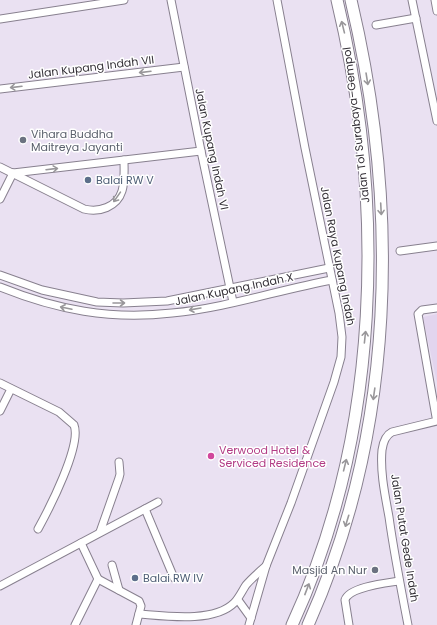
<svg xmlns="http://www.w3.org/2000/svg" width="437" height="625" font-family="Poppins,sans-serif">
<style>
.built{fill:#e2d5ee}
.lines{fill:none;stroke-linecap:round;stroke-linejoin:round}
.minor-casing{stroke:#88808f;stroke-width:9}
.highway-casing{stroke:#88808f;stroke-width:13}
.minor{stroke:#fff;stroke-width:7}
.highway{stroke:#fff;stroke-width:11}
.oneway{stroke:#99979a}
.worship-dot{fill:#6b7280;stroke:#fff;stroke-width:1.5}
.service-dot{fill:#5c6f8a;stroke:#fff;stroke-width:1.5}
.hotel-dot{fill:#d1479c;stroke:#fff;stroke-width:1.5}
.labels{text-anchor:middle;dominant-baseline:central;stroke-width:3;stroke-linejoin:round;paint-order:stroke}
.street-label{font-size:11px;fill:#332f36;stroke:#fff}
.worship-label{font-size:11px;fill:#5b616d;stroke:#fff;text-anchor:start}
.service-label{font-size:11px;fill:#4e5e75;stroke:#fff;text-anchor:start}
.hotel-label{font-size:11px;fill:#b23c85;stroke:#fff;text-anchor:start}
</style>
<rect width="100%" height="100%" fill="#eae1f2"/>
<polygon class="built" points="437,314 437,383 423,317"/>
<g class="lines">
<g class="minor-casing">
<g id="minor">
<polyline points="171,0 201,151 233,302"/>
<polyline points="412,0 437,121"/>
<polyline points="435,0 437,11"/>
<polyline points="0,19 124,0"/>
<polyline points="376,25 416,18"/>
<polyline points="0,89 184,67"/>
<path d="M0,167L84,209C99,213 117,207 122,191C125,181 124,170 124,160"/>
<polyline points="13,173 201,151"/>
<polyline points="0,199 13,173"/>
<polyline points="400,251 437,246"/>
<polyline points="0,275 42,290 97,302 123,303 167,301 329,268"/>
<path d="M0,287C57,310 110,320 172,313C226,308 278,290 332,280"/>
<path d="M0,383L59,412L74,425C82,445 49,509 38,529"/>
<polyline points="0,411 11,389"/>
<polyline points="436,417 418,314 422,310 437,308"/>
<polyline points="145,509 174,578"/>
<polyline points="100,532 119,478 120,474 119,462"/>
<polyline points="112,565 119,590"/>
<polyline points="98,579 139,601 141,606 136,625"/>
<polyline points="0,586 158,502"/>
<polyline points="238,600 251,618"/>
<path d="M139,614C165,616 214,623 234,603C239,598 242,591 246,585C252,578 259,572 266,566"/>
<polyline points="75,625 98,579 81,543"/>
<polyline points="249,625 266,566 291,503 334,382 341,357 342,337 339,313 305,148 277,0"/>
<path d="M349,625L345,600C349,587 386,583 399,581"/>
<path d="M408,625C401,589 394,553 389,517C385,495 380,472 382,450C383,443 386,435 392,432L437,421"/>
</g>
</g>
<g class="highway-casing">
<g id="highway">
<path d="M292,625C381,432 386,204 337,0"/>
<path d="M308,625C396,429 400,207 351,0"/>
</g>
</g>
<use href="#minor" class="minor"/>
<use href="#highway" class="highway"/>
</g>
<defs><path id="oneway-shaft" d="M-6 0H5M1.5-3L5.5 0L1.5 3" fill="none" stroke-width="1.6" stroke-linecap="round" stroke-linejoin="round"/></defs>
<g class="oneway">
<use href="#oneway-shaft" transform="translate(343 27) rotate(-104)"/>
<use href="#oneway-shaft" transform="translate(145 72) rotate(173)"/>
<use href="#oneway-shaft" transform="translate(367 79) rotate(81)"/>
<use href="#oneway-shaft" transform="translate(16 87) rotate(173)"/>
<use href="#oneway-shaft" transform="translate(52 169) rotate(-7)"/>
<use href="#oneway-shaft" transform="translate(117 197) rotate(125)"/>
<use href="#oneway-shaft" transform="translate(381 209) rotate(87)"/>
<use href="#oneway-shaft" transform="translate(119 303)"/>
<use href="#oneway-shaft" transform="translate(66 308) rotate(-168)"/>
<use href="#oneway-shaft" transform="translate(195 309) rotate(170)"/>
<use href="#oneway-shaft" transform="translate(365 337) rotate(-84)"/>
<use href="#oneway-shaft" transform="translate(374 394) rotate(98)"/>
<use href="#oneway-shaft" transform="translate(345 465) rotate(-76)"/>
<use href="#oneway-shaft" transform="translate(347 521) rotate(107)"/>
<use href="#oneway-shaft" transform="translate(307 589) rotate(-69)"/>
</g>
<g class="worship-dot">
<circle cx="23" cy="140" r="4"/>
<circle cx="375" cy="570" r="4"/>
</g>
<g class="service-dot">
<circle cx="88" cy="180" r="4"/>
<circle cx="135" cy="578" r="4"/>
</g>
<circle class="hotel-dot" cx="211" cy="456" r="4"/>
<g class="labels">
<g class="street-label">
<text transform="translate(91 67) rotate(-7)">Jalan Kupang Indah VII</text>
<text transform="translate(356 125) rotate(-97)">Jalan Tol Surabaya–Gempol</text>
<text transform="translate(212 149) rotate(78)">Jalan Kupang Indah VI</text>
<text transform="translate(338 256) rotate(79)">Jalan Raya Kupang Indah</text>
<text transform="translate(234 289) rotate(-12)">Jalan Kupang Indah X</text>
<text transform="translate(405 538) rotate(81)">Jalan Putat Gede Indah</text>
</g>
<g class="worship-label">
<text x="31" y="134">Vihara Buddha<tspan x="31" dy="13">Maitreya Jayanti</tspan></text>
<text x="367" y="570" text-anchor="end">Masjid An Nur</text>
</g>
<g class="service-label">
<text x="96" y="180">Balai RW V</text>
<text x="143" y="578">Balai RW IV</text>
</g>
<g class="hotel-label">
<text x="219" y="450">Verwood Hotel &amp;<tspan x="219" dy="13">Serviced Residence</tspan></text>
</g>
</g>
</svg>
